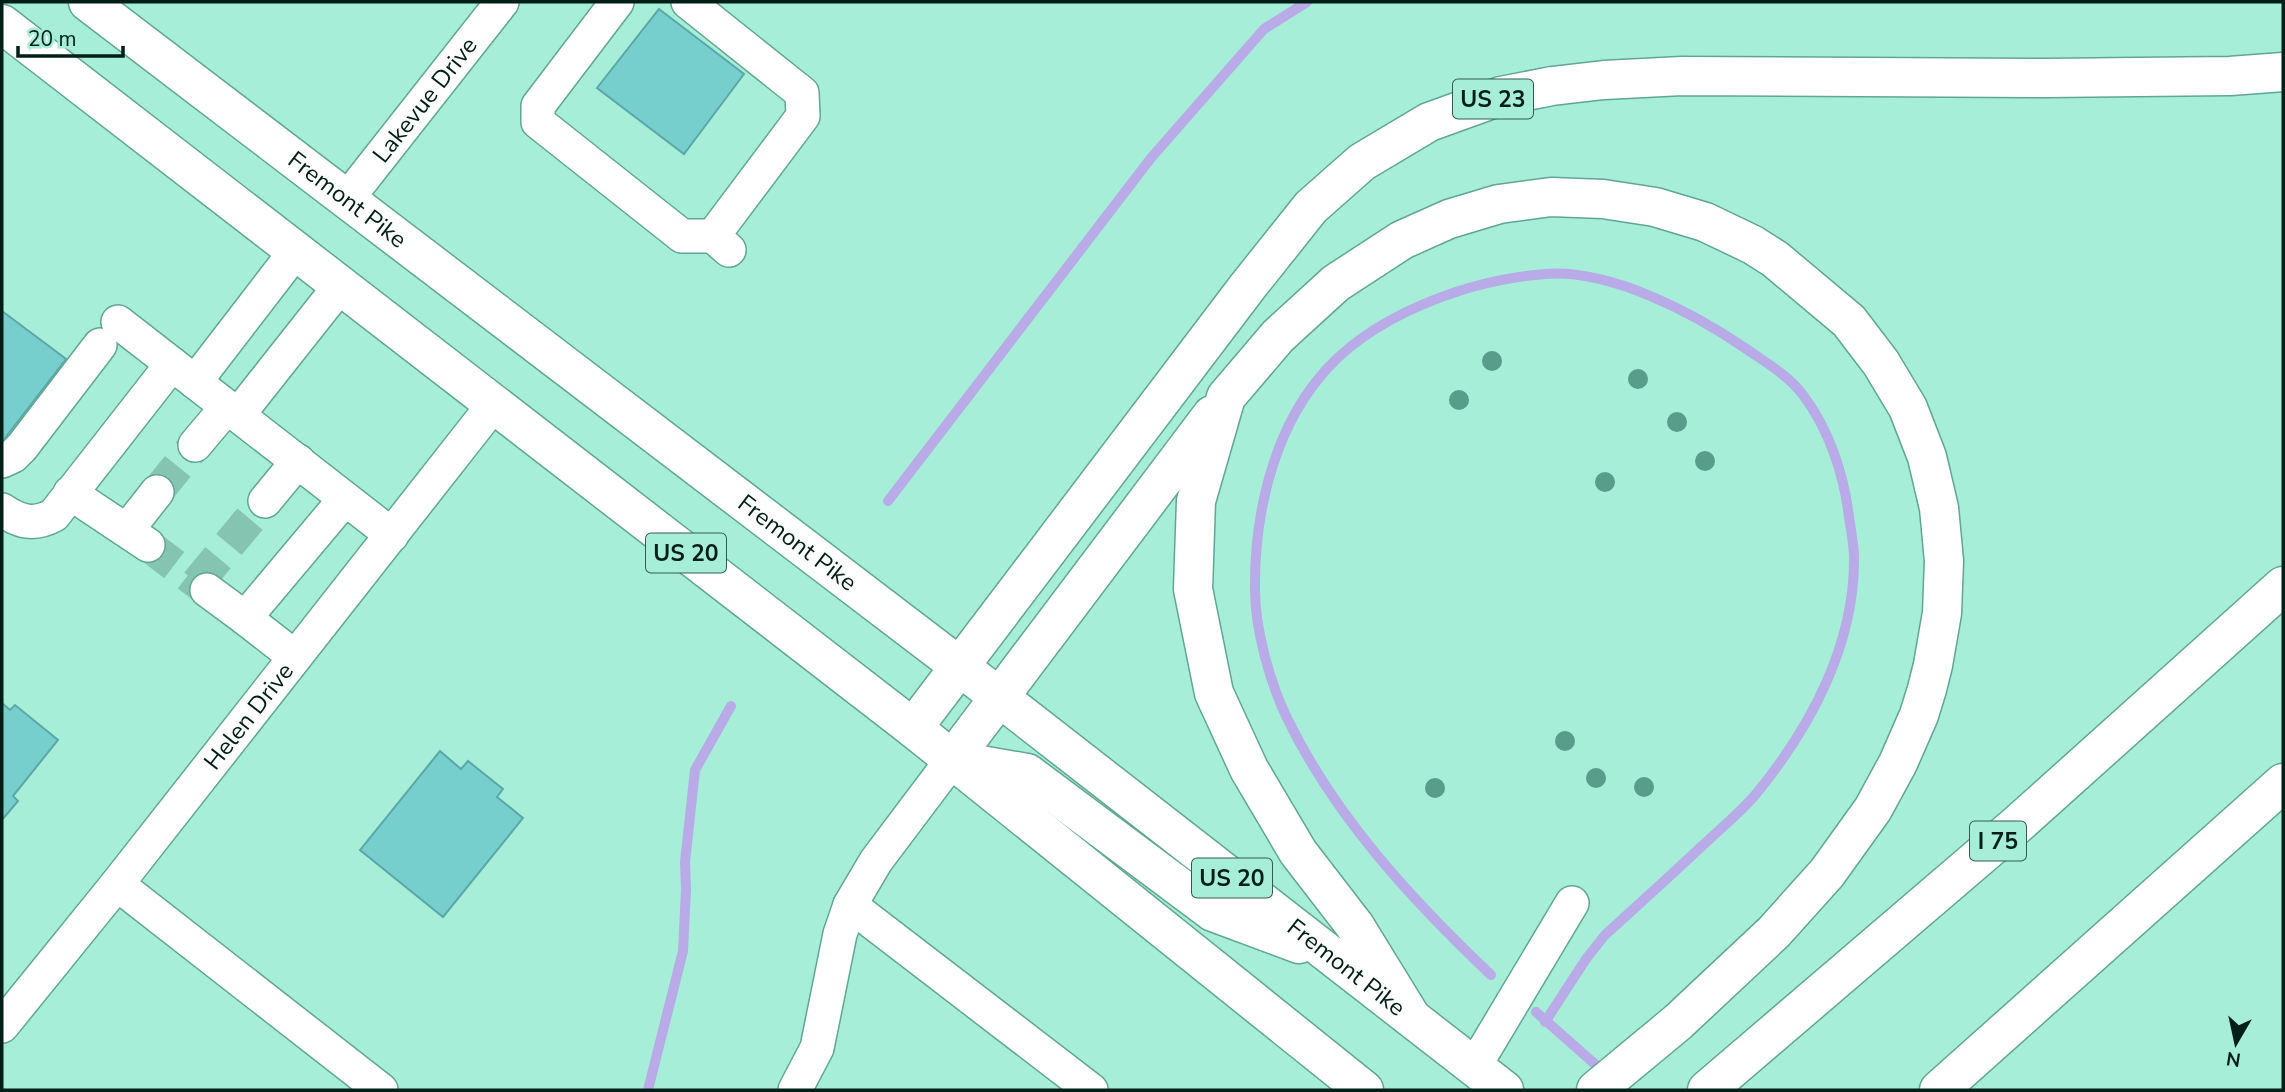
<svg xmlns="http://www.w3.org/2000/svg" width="2285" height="1092" font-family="'Nunito Sans',sans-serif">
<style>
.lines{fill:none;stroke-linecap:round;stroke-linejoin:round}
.stream{stroke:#b8abe7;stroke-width:10}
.building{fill:#76cfcd;stroke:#5aa8a7;stroke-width:2}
.minor-tunnel{stroke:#86c4b2;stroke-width:33;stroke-dasharray:33 17;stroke-linecap:butt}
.minor-casing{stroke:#60a693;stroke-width:36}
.highway-casing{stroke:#60a693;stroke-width:41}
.minor{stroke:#fff;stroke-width:33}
.highway{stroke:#fff;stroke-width:38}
.tree{fill:#589c8a}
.labels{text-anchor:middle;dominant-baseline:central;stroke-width:5;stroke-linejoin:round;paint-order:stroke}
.shield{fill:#a7eed9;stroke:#335c51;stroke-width:2}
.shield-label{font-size:23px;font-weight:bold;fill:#011e17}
.street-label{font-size:24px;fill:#011e17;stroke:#a7eed9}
</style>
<rect width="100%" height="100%" fill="#a7eed9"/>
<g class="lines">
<g class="stream">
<polyline points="888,501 1151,158 1264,29 1307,2"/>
<path d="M1491,975C1412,900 1335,817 1287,718C1270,683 1255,629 1255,590C1254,518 1272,435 1319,378C1369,316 1467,280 1545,274C1610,269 1692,312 1745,348C1765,362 1788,375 1803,395C1829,429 1844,475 1849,517C1851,529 1853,542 1854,554C1856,643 1811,727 1756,794C1740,813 1720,829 1702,846C1670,876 1637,906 1605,935L1586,959L1545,1022"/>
<polyline points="1536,1012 1605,1073"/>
<polyline points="648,1090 683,951 686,890 685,862 695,770 731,706"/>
</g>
</g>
<g class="building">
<polygon points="659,9 744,74 684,154 597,88"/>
<polygon points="2,311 66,359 2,442"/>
<polygon points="2,703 10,710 15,705 58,740 13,796 18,801 2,820"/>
<polygon points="440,751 461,769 468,761 503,789 497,797 523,818 443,917 360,850"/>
</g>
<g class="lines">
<g class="minor-tunnel">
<polyline points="157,492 195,445"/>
<polyline points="148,545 207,590"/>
<polyline points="197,583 265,501"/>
</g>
<g class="minor-casing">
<g id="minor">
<polyline points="617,2 538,106 538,122 682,236 713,236"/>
<polyline points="688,2 802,93 803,116 713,236 729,250"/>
<path id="s1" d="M347,199L502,2"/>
<polyline points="118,322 392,535"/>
<polyline points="195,382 295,252"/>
<polyline points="238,415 340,286"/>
<polyline points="195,445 227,407"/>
<polyline points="2,461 13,456 22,447 100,345"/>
<polyline points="70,493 148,545"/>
<polyline points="265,501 298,461"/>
<path d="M2,510C20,522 34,526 54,515L172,364"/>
<polyline points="127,530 157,492"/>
<polyline points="207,590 245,618"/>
<polyline points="295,657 245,618 345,499"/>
<polyline points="117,884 381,1090"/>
<polyline points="850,905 1091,1090"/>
<path id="s2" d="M2,1026L117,884L494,404"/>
<polyline points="1474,1067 1572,903"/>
<polyline points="795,1090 817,1048 840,934 850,905 876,861 952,760"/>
</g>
</g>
<g class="highway-casing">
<g id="highway">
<path id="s3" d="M88,2L959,666L1504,1090"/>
<polyline points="2,24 913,728 1364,1090"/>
<polyline points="1212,415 952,760 1027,773 1213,912 1299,944"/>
<polyline points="913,728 1248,286 1311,207 1362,162 1429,122 1501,96 1552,86 1604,80 1682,76 2047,78 2230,76 2283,72"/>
<polyline points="1411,1017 1355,926 1298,852 1249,769 1214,693 1193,589 1196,501 1226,397 1278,336 1336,283 1402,240 1449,219 1499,204 1551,197 1603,199 1655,207 1705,222 1753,245 1775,259 1849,321 1881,363 1908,408 1927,457 1939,508 1944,561 1942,613 1933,665 1927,689 1919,715 1898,763 1873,809 1827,873 1774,932 1678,1022 1596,1090"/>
<polyline points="1707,1090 2019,823 2283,586"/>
<polyline points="1939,1090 2283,783"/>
</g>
</g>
<use href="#minor" class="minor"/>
<use href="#highway" class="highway"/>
</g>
<g class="tree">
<circle cx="1492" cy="361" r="10"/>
<circle cx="1638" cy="379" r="10"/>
<circle cx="1459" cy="400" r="10"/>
<circle cx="1677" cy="422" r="10"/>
<circle cx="1705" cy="461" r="10"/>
<circle cx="1605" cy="482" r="10"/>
<circle cx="1565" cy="741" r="10"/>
<circle cx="1596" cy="778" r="10"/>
<circle cx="1644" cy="787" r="10"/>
<circle cx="1435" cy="788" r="10"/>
</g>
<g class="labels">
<g class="shield">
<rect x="1453" y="79.5" width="80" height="39" rx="5"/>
<rect x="646" y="533.5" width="80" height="39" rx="5"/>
<rect x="1970" y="821.5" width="56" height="39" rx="5"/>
<rect x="1192" y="858.5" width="80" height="39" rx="5"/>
</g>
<g class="shield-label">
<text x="1493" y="99">US 23</text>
<text x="686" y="553">US 20</text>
<text x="1998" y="841">I 75</text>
<text x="1232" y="878">US 20</text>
</g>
<g class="street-label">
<text stroke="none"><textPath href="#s1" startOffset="126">Lakevue Drive</textPath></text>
<text stroke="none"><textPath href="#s3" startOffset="326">Fremont Pike</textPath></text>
<text stroke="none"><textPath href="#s3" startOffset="892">Fremont Pike</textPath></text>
<text stroke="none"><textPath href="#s2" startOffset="396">Helen Drive</textPath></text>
<text stroke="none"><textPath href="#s3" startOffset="1586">Fremont Pike</textPath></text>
</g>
</g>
<rect width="2285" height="1092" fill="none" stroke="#011e17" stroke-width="7"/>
<g transform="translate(2236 1043) rotate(189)" stroke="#a7eed9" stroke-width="5" paint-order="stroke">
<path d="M0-5L12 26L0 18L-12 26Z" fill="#011e17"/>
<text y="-10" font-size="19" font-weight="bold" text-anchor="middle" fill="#011e17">N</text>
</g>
<path d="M18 46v10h105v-10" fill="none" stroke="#011e17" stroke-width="3.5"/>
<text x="28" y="46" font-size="21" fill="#011e17" stroke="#a7eed9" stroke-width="5" paint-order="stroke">20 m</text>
</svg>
